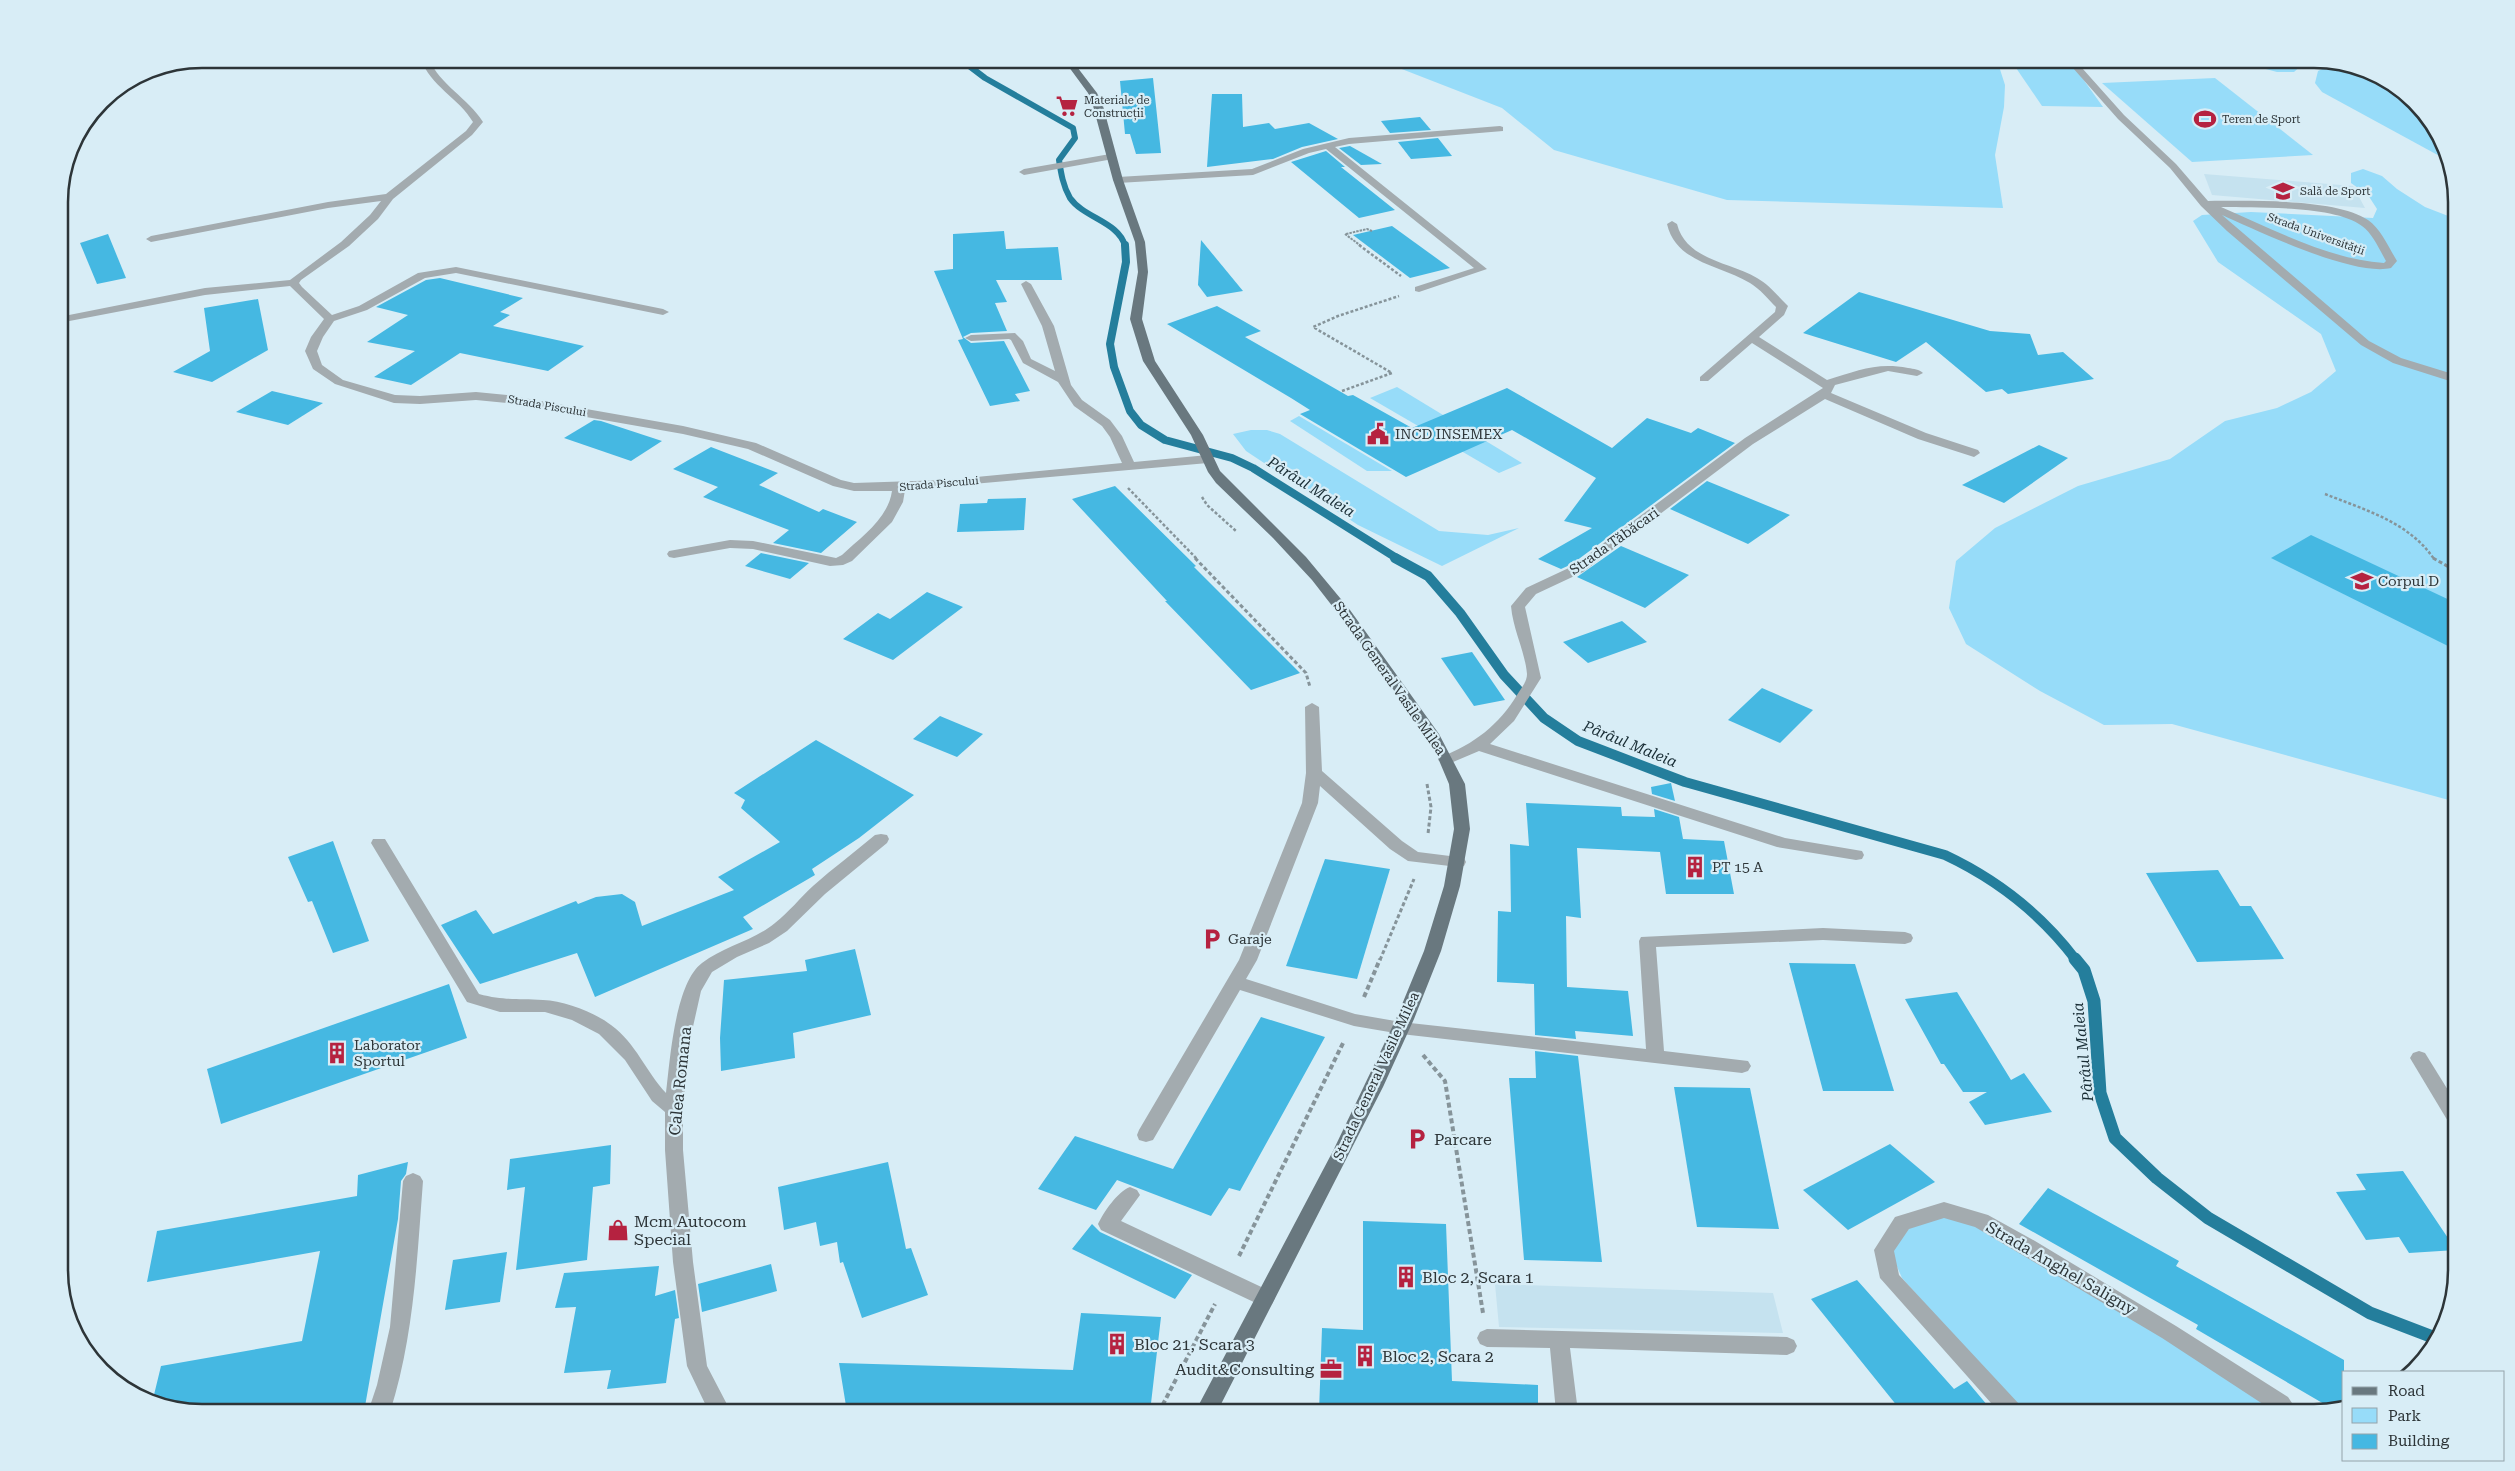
<svg xmlns="http://www.w3.org/2000/svg" width="2515" height="1471" font-family="'Roboto Serif',serif">
<style>
.built{fill:#c5e2ef}
.green{fill:#97dcf9}
.lines{fill:none;stroke-linecap:round;stroke-linejoin:round}
.stream-far3{stroke:#247e9c;stroke-width:6}
.stream-far2{stroke:#247e9c;stroke-width:8}
.stream-far1{stroke:#247e9c;stroke-width:10}
.stream{stroke:#247e9c;stroke-width:13}
.building{fill:#45b8e2}
.path-far3{stroke:#86949a;stroke-width:2;stroke-dasharray:2.5 1;stroke-linecap:butt}
.path-far2{stroke:#86949a;stroke-width:2.5;stroke-dasharray:3 2;stroke-linecap:butt}
.path-far1{stroke:#86949a;stroke-width:3;stroke-dasharray:4 2.5;stroke-linecap:butt}
.path{stroke:#86949a;stroke-width:4;stroke-dasharray:5 3;stroke-linecap:butt}
.minor{fill:#a3abaf;fill-rule:evenodd}
.major{fill:#69787f;fill-rule:evenodd}
.labels{text-anchor:middle;dominant-baseline:central;stroke-width:4.5;stroke-linejoin:round;paint-order:stroke}
.far-poi-label{font-size:11px;fill:#2d3538;stroke:#d8edf6;text-anchor:start}
.far-street-label{font-size:11px;fill:#2d3538;stroke:#d8edf6}
.poi-label{font-size:14px;fill:#2d3538;stroke:#d8edf6;text-anchor:start}
.street-label{font-size:14px;fill:#2d3538;stroke:#d8edf6}
.water-label{font-size:15px;font-style:italic;fill:#182c34;stroke:#d8edf6}
.near-street-label{font-size:16px;fill:#2d3538;stroke:#d8edf6}
.near-poi-label{font-size:16px;fill:#2d3538;stroke:#d8edf6;text-anchor:start}
.rim{fill:none;stroke:#2d3538;stroke-width:2.5}
</style>
<rect width="100%" height="100%" fill="#d8edf6"/>
<g class="built">
<polygon points="2204,174 2353,186 2365,208 2212,195"/>
<polygon points="1495,1284 1773,1293 1783,1333 1499,1327"/>
</g>
<g class="green">
<polygon points="1376,59 2219,59 2132,65 1997,60 2005,85 2004,107 1995,155 2003,208 1727,200 1554,150 1502,108"/>
<polygon points="2264,59 2314,59 2317,60 2303,64 2294,72 2277,72 2262,68 2267,62"/>
<polygon points="2333,64 2385,78 2432,122 2445,159 2322,92 2315,83 2318,71"/>
<polygon points="2014,65 2073,65 2103,107 2042,106"/>
<polygon points="2215,78 2313,155 2192,162 2102,83"/>
<polygon points="2363,169 2382,176 2397,189 2425,207 2456,219 2456,802 2172,724 2104,725 2040,691 1966,644 1949,608 1956,561 1995,528 2078,486 2170,459 2225,421 2277,408 2311,392 2336,371 2321,334 2218,262 2193,221 2202,215 2251,212 2373,218 2377,209 2368,195 2351,183 2351,173"/>
<polygon points="1397,387 1522,463 1499,473 1370,398"/>
<polygon points="1299,416 1392,471 1367,471 1290,421"/>
<polygon points="1251,430 1267,430 1280,434 1439,531 1488,535 1519,528 1442,566 1358,525 1246,451 1233,434"/>
<polygon points="1949,1216 1989,1230 2276,1407 2280,1412 2021,1412 1902,1278 1891,1253 1911,1226"/>
</g>
<g class="lines">
<path class="stream-far3" d="M960,59L985,78L1073,128L1075,138L1059,160C1061,173 1063,186 1070,198C1084,218 1119,222 1125,246"/>
<polyline class="stream-far2" points="1125,245 1126,262 1110,344 1114,367 1130,411 1141,425 1165,440 1232,458 1253,468 1398,559"/>
<path class="stream-far1" d="M1395,558L1428,576L1460,613L1504,675L1544,718L1578,741L1685,782L1945,855C1996,879 2042,915 2076,960"/>
<polyline class="stream" points="2075,959 2084,970 2094,1001 2100,1093 2115,1138 2157,1178 2208,1218 2370,1313 2438,1339"/>
</g>
<g class="building">
<polygon points="1153,78 1161,153 1136,154 1130,134 1125,134 1120,81"/>
<polygon points="1212,94 1242,94 1243,127 1269,123 1275,129 1309,123 1338,139 1302,147 1273,159 1207,167"/>
<polygon points="1420,117 1431,130 1390,133 1381,121"/>
<polygon points="1438,138 1452,156 1411,159 1398,142"/>
<polygon points="1350,146 1382,164 1361,165 1339,148"/>
<polygon points="1326,151 1345,167 1341,167 1395,210 1359,218 1291,162"/>
<polygon points="1392,226 1450,268 1410,278 1353,235"/>
<polygon points="1004,231 1006,249 1058,247 1062,280 996,280 1007,302 995,303 1007,331 971,333 963,337 971,343 1004,341 1030,391 1015,394 1020,401 990,406 958,340 963,339 934,271 953,269 953,234"/>
<polygon points="108,234 126,278 97,284 80,243"/>
<polygon points="1201,240 1243,291 1207,297 1198,285"/>
<polygon points="440,278 523,298 500,312 510,315 493,326 584,346 548,371 460,353 411,385 374,377 415,351 367,342 408,315 376,307 426,280"/>
<polygon points="1859,292 1990,331 2030,334 2038,355 2063,352 2094,379 2008,394 2002,389 1986,392 1926,342 1896,362 1803,333"/>
<polygon points="258,299 268,350 212,382 173,372 210,351 204,308"/>
<polygon points="1217,306 1261,331 1245,337 1348,396 1353,395 1412,428 1507,388 1612,448 1647,418 1691,433 1698,428 1735,443 1572,564 1561,569 1538,559 1592,528 1564,521 1596,478 1512,430 1406,477 1300,414 1310,410 1291,398 1167,324"/>
<polygon points="272,391 323,403 288,425 236,412"/>
<polygon points="594,420 601,421 662,441 631,461 564,438"/>
<polygon points="2039,445 2068,458 2004,503 1962,485"/>
<polygon points="711,447 778,473 759,485 819,512 823,509 857,522 821,553 773,543 789,530 703,497 718,487 673,469"/>
<polygon points="1707,481 1790,515 1748,544 1670,509"/>
<polygon points="1115,486 1196,566 1194,567 1300,673 1251,690 1165,601 1167,601 1072,499"/>
<polygon points="1026,498 1024,530 957,532 960,504 987,503 988,499"/>
<polygon points="2311,535 2456,603 2456,650 2271,558"/>
<polygon points="1621,546 1689,575 1645,608 1577,577"/>
<polygon points="761,553 809,563 790,579 745,566"/>
<polygon points="927,592 963,607 893,660 843,639 878,613 890,619"/>
<polygon points="1622,621 1647,642 1588,663 1563,642"/>
<polygon points="1472,652 1505,700 1474,706 1441,658"/>
<polygon points="1762,688 1813,710 1780,743 1728,720"/>
<polygon points="940,716 983,734 957,757 913,739"/>
<polygon points="816,740 914,795 859,838 812,869 815,875 743,917 753,929 595,997 577,953 480,984 441,925 476,910 493,934 576,901 578,904 596,897 622,894 635,902 642,926 734,890 718,877 780,842 741,808 745,800 734,793"/>
<polygon points="1671,783 1675,801 1652,794 1651,787"/>
<polygon points="1526,803 1621,807 1622,816 1655,817 1654,809 1679,817 1683,839 1724,841 1734,894 1666,894 1660,852 1577,848 1581,918 1566,916 1567,987 1628,991 1633,1036 1575,1031 1576,1039 1535,1035 1534,984 1497,982 1498,911 1511,912 1510,844 1529,846"/>
<polygon points="333,841 369,941 333,953 312,901 308,902 288,857"/>
<polygon points="1325,859 1390,869 1357,979 1286,966"/>
<polygon points="2218,870 2240,906 2251,906 2284,959 2197,962 2146,873"/>
<polygon points="855,949 871,1015 793,1033 795,1058 721,1071 720,1038 724,980 807,971 805,960"/>
<polygon points="1789,963 1855,964 1894,1091 1823,1091"/>
<polygon points="449,984 467,1038 221,1124 207,1069"/>
<polygon points="1957,992 2011,1080 2024,1073 2052,1112 1985,1125 1969,1102 1987,1092 1963,1092 1944,1064 1941,1064 1905,999"/>
<polygon points="1261,1017 1325,1037 1240,1191 1229,1188 1211,1216 1117,1180 1096,1210 1038,1189 1075,1136 1173,1169"/>
<polygon points="1535,1051 1578,1056 1602,1262 1524,1260 1509,1078 1536,1078"/>
<polygon points="1674,1087 1750,1088 1779,1229 1697,1227"/>
<polygon points="1890,1144 1935,1182 1848,1230 1803,1190"/>
<polygon points="611,1145 610,1184 593,1187 587,1260 516,1270 525,1187 507,1190 510,1159"/>
<polygon points="408,1162 406,1174 401,1181 398,1219 364,1412 201,1412 153,1399 161,1366 302,1341 320,1251 147,1282 157,1231 357,1196 358,1175"/>
<polygon points="888,1162 906,1249 911,1248 928,1295 862,1318 843,1262 840,1263 837,1242 820,1246 816,1222 784,1230 778,1187"/>
<polygon points="2403,1171 2456,1250 2409,1253 2399,1237 2366,1240 2336,1192 2366,1190 2356,1174"/>
<polygon points="2048,1188 2179,1261 2176,1266 2344,1360 2344,1404 2331,1408 2196,1329 2198,1325 2019,1224"/>
<polygon points="1363,1221 1446,1224 1452,1381 1538,1385 1538,1412 1319,1412 1322,1328 1363,1330"/>
<polygon points="1092,1224 1100,1232 1192,1275 1175,1299 1072,1249"/>
<polygon points="507,1252 500,1302 445,1310 453,1260"/>
<polygon points="771,1264 777,1291 702,1312 698,1284"/>
<polygon points="659,1266 655,1296 675,1290 679,1318 675,1319 666,1383 607,1389 611,1370 564,1373 576,1307 555,1308 564,1273"/>
<polygon points="1857,1280 1954,1389 1967,1381 1993,1412 1902,1412 1811,1299"/>
<polygon points="1081,1313 1161,1317 1150,1412 847,1412 839,1363 1073,1370"/>
</g>
<g class="lines">
<g class="path-far3">
<polyline points="1345,234 1361,246"/>
<polyline points="1346,234 1367,229 1372,231"/>
</g>
<g class="path-far2">
<polyline points="1359,245 1401,276"/>
<polyline points="1342,391 1392,373 1313,327 1338,316 1399,296"/>
<polyline points="1128,488 1197,559"/>
<path d="M2325,494C2365,510 2409,522 2434,559"/>
<polyline points="1202,497 1207,505 1236,531"/>
</g>
<g class="path-far1">
<polyline points="1195,558 1306,673 1310,687"/>
<polyline points="2433,558 2456,571"/>
<polyline points="1427,784 1431,807 1428,834"/>
<polyline points="1380,960 1414,879"/>
</g>
<g class="path">
<polyline points="1364,997 1380,959"/>
<polyline points="1423,1055 1445,1081 1483,1313"/>
<polyline points="1239,1256 1344,1041"/>
<polyline points="1159,1412 1215,1304"/>
</g>
<g class="minor">
<path d="M421,59H429C440,85 468,98 483,122L472,135L393,199L378,219L349,246L301,280L299,283L302,287L332,315L359,306L418,273L456,267L663,309L669,312L663,315L456,273L425,278L367,310L334,321L323,337L317,351L322,365L343,380L395,395L420,396L476,392L507,395L683,426L756,443L841,480L854,483L945,480L1122,463L1110,437L1102,426L1074,406L1058,382L1023,363L1011,340L1009,339L971,341L965,338L971,335L1015,333L1023,341L1031,359L1055,371L1042,326L1021,284L1026,281L1031,284L1054,326L1071,385L1082,400L1110,420L1122,436L1134,462L1208,455L1214,459L1208,463L905,490L903,502L892,522L852,561L843,565L830,566L753,549L730,548L674,558L669,557L667,554L669,551L730,540L753,541L836,558L842,555C861,537 888,519 892,491H854L833,486L748,449L683,434L507,403L476,400L420,404L394,403L335,384L313,369L305,351L311,337L324,319L290,286L205,295L59,323V317L205,288L290,280L341,242L370,215L381,201L328,208L151,242L146,239L151,236L328,202L386,194L466,131L473,122C459,98 430,86 421,59Z"/>
<path d="M2065,59H2074L2124,115L2176,164L2208,201C2248,201 2335,198 2368,220C2381,229 2389,248 2397,261L2391,268C2354,277 2258,231 2222,215L2369,341L2401,358L2456,375V383L2393,363L2361,345L2227,231L2201,206L2170,168L2118,119ZM2221,207C2255,208 2335,205 2362,226C2373,234 2379,249 2386,261L2384,263C2327,259 2273,229 2221,207Z"/>
<polygon points="1500,126 1503,127 1503,131 1349,144 1335,147 1487,269 1419,292 1415,291 1415,287 1474,268 1326,149 1309,153 1253,175 1118,183 1113,180 1118,177 1252,169 1303,149 1349,138"/>
<polygon points="1110,154 1115,157 1113,159 1024,175 1019,172 1024,169"/>
<path d="M1672,221L1677,224C1686,260 1730,262 1757,278C1768,284 1777,295 1786,304L1788,306L1784,315L1759,337L1827,380C1858,371 1876,362 1908,368C1914,369 1919,369 1923,373L1917,376L1888,371L1835,385L1831,393L1926,433L1978,450L1980,453L1974,457L1918,439L1825,399L1753,444L1583,572L1536,594L1525,607L1541,678L1514,721L1490,744L1785,838L1862,851L1864,855L1862,859L1856,860L1777,847L1479,751L1446,765L1438,760L1441,757C1474,744 1499,725 1517,695C1521,688 1527,682 1527,674C1525,651 1513,630 1511,606L1526,588L1573,566L1745,438L1823,388L1752,343L1708,381H1700V377L1775,312L1776,307C1768,299 1760,289 1750,283C1720,265 1676,263 1667,224Z"/>
<polygon points="1312,703 1319,707 1322,771 1402,841 1418,852 1458,857 1464,858 1466,862 1464,866 1458,867 1408,861 1390,849 1320,786 1318,803 1257,960 1246,979 1355,1014 1401,1022 1646,1049 1639,941 1641,937 1823,928 1905,932 1911,934 1913,938 1911,942 1905,944 1823,940 1656,947 1664,1051 1748,1061 1751,1066 1748,1071 1742,1073 1401,1034 1354,1026 1240,990 1153,1140 1146,1142 1139,1140 1137,1135 1139,1130 1239,960 1302,803 1306,773 1305,707"/>
<path d="M881,834L887,835L889,839L887,843L825,894L787,931L769,943L737,957L712,972L701,991L690,1040L683,1109V1150L693,1262L707,1366L731,1412H709L687,1366L673,1262L665,1150V1112L652,1101L625,1060L599,1034L572,1020L545,1012H500L467,1002L371,843L373,839H385L479,994C505,1001 518,998 543,1000C565,1001 594,1012 611,1025C636,1043 646,1072 666,1093C670,1060 675,983 702,963C724,946 753,941 775,923C789,912 800,898 813,886C833,868 855,852 875,835Z"/>
<polygon points="2419,1051 2425,1053 2456,1103 2456,1125 2449,1123 2410,1058 2413,1053"/>
<path d="M413,1173L420,1176L423,1181C417,1259 414,1337 390,1412H368L377,1385L390,1327L403,1181L406,1176Z"/>
<path d="M1130,1187L1137,1190L1140,1195L1121,1221L1272,1292L1275,1298L1272,1304L1265,1306L1258,1304L1101,1230L1098,1224C1104,1212 1117,1192 1130,1187Z"/>
<polygon points="1944,1202 1988,1215 2035,1241 2176,1326 2288,1397 2298,1412 2275,1412 2162,1338 1975,1227 1944,1218 1909,1229 1894,1251 1899,1275 2020,1405 2023,1412 1999,1412 1880,1278 1874,1250 1895,1217"/>
<polygon points="1487,1329 1787,1337 1794,1340 1797,1346 1794,1352 1787,1355 1570,1348 1578,1412 1556,1412 1550,1348 1487,1347 1480,1344 1477,1338 1480,1332"/>
</g>
<polygon class="major" points="1063,59 1071,59 1097,93 1103,106 1123,180 1145,242 1148,272 1142,319 1155,361 1203,435 1220,471 1306,557 1350,610 1439,734 1465,784 1470,829 1460,886 1441,951 1414,1019 1383,1087 1217,1412 1195,1412 1333,1151 1396,1019 1424,951 1444,886 1454,829 1449,784 1438,758 1417,723 1354,634 1312,580 1273,538 1216,483 1208,472 1191,435 1143,361 1130,319 1138,272 1135,242 1113,180 1093,106 1088,93"/>
</g>
<defs>
<g id="supermarket-bare" transform="scale(1.725)"><path d="M-6-5.5h2.5l.6 2H6L4.5 2H-2.5L-4.4-4H-6ZM-1.5 3.2a1.3 1.3 0 1 0 .1 0ZM3 3.2a1.3 1.3 0 1 0 .1 0Z" fill="#b52240" stroke="#d8edf6" stroke-width="2.5" paint-order="stroke"/></g>
<g id="stadium-bare" transform="scale(1.725)"><path d="M0-5a6.5 5 0 1 0 0 10a6.5 5 0 1 0 0-10ZM-3.5-1.8h7v3.6h-7Z" fill="#b52240" stroke="#d8edf6" stroke-width="2.5" paint-order="stroke"/></g>
<g id="university-bare" transform="scale(1.725)"><path d="M0-5L7-2L0 1L-7-2ZM-4 1L0 2.5L4 1V4Q0 6-4 4Z" fill="#b52240" stroke="#d8edf6" stroke-width="2.5" paint-order="stroke"/></g>
<g id="civic-bare" transform="scale(1.725)"><path d="M-.6-6.5H3V-4.5H.6V-3L4-1V1h2V6H-6V1h2V-1L-.6-3ZM-1.2 2.5V6h2.4V2.5Z" fill="#b52240" stroke="#d8edf6" stroke-width="2.5" paint-order="stroke"/></g>
<g id="building-bare" transform="scale(1.725)"><path d="M-4-6H4V6H1V3H-1V6H-4ZM-2.5-4.3h1.7v1.8h-1.7ZM.8-4.3h1.7v1.8H.8ZM-2.5-1h1.7V.8h-1.7ZM.8-1h1.7V.8H.8Z" fill="#b52240" stroke="#d8edf6" stroke-width="2.5" paint-order="stroke"/></g>
<g id="parking-bare" transform="scale(1.725)"><path d="M-3.5-5.5H1a3.5 3.5 0 0 1 0 7H-1V5.5H-3.5ZM-1-3.4V-.6H.8a1.4 1.4 0 0 0 0-2.8Z" fill="#b52240" stroke="#d8edf6" stroke-width="2.5" paint-order="stroke"/></g>
<g id="shop-bare" transform="scale(1.725)"><path d="M-5-2.5h2.3a2.7 3.5 0 0 1 5.4 0H5L5.5 6h-11ZM-1.5-2.5h3a1.5 2.3 0 0 0-3 0Z" fill="#b52240" stroke="#d8edf6" stroke-width="2.5" paint-order="stroke"/></g>
<g id="office-bare" transform="scale(1.725)"><path d="M-6-3h4V-5.5h4V-3h4V5H-6ZM-1-4.5V-3h2v-1.5ZM-6 0V1H6V0Z" fill="#b52240" stroke="#d8edf6" stroke-width="2.5" paint-order="stroke"/></g>
</defs>
<g fill-rule="evenodd">
<use href="#supermarket-bare" x="1067" y="106"/>
<use href="#stadium-bare" x="2205" y="119"/>
<use href="#university-bare" x="2283" y="191"/>
<use href="#civic-bare" x="1378" y="434"/>
<use href="#university-bare" x="2362" y="581"/>
<use href="#building-bare" x="1695" y="867"/>
<use href="#parking-bare" x="1212" y="939"/>
<use href="#building-bare" x="337" y="1053"/>
<use href="#parking-bare" x="1417" y="1139"/>
<use href="#shop-bare" x="618" y="1230"/>
<use href="#building-bare" x="1406" y="1277"/>
<use href="#building-bare" x="1117" y="1344"/>
<use href="#building-bare" x="1365" y="1356"/>
<use href="#office-bare" x="1331" y="1369"/>
</g>
<g class="labels">
<g class="far-poi-label">
<text x="1084" y="100">Materiale de<tspan x="1084" dy="13">Construcții</tspan></text>
<text x="2222" y="119">Teren de Sport</text>
<text x="2300" y="191">Sală de Sport</text>
</g>
<g class="far-street-label">
<text transform="translate(2316 234) rotate(20)">Strada Universității</text>
<text transform="translate(547 406) rotate(10)">Strada Piscului</text>
<text transform="translate(939 484) rotate(-5)">Strada Piscului</text>
</g>
<g class="poi-label">
<text x="1395" y="434">INCD INSEMEX</text>
<text x="2378" y="581">Corpul D</text>
<text x="1712" y="867">PT 15 A</text>
<text x="1228" y="939">Garaje</text>
<text x="354" y="1045">Laborator<tspan x="354" dy="16">Sportul</tspan></text>
</g>
<g class="street-label">
<text transform="translate(1614 541) rotate(-35)">Strada Tăbăcari</text>
<text transform="translate(1390 678) rotate(55)">Strada General Vasile Milea</text>
<text transform="translate(1376 1076) rotate(-65)">Strada General Vasile Milea</text>
</g>
<g class="water-label">
<text transform="translate(1311 487) rotate(32)">Pârâul Maleia</text>
<text transform="translate(1630 744) rotate(22)">Pârâul Maleia</text>
<text transform="translate(2083 1052) rotate(-96)">Pârâul Maleia</text>
</g>
<g class="near-street-label">
<text transform="translate(680 1081) rotate(-84)">Calea Romana</text>
<text transform="translate(2061 1268) rotate(30)">Strada Anghel Saligny</text>
</g>
<g class="near-poi-label">
<text x="1434" y="1139">Parcare</text>
<text x="634" y="1221">Mcm Autocom<tspan x="634" dy="18">Special</tspan></text>
<text x="1422" y="1277">Bloc 2, Scara 1</text>
<text x="1134" y="1344">Bloc 21, Scara 3</text>
<text x="1382" y="1356">Bloc 2, Scara 2</text>
<text x="1314" y="1369" text-anchor="end">Audit&amp;Consulting</text>
</g>
</g>
<path d="M0 0H2515V1471H0ZM202 68H2314A134 134 0 0 1 2448 202V1270A134 134 0 0 1 2314 1404H202A134 134 0 0 1 68 1270V202A134 134 0 0 1 202 68Z" fill="#d8edf6" fill-rule="evenodd"/>
<path class="rim" d="M202 68H2314A134 134 0 0 1 2448 202V1270A134 134 0 0 1 2314 1404H202A134 134 0 0 1 68 1270V202A134 134 0 0 1 202 68Z"/>
<rect x="2342" y="1371" width="162" height="90" fill="#d8edf6" stroke="#94a3aa"/>
<rect x="2352" y="1387" width="25" height="8" fill="#69787f" stroke="#94a3aa"/>
<text x="2388" y="1396" font-size="15" fill="#2d3538">Road</text>
<rect x="2352" y="1408" width="25" height="15" fill="#97dcf9" stroke="#94a3aa"/>
<text x="2388" y="1421" font-size="15" fill="#2d3538">Park</text>
<rect x="2352" y="1434" width="25" height="15" fill="#45b8e2" stroke="#94a3aa"/>
<text x="2388" y="1446" font-size="15" fill="#2d3538">Building</text>
</svg>
